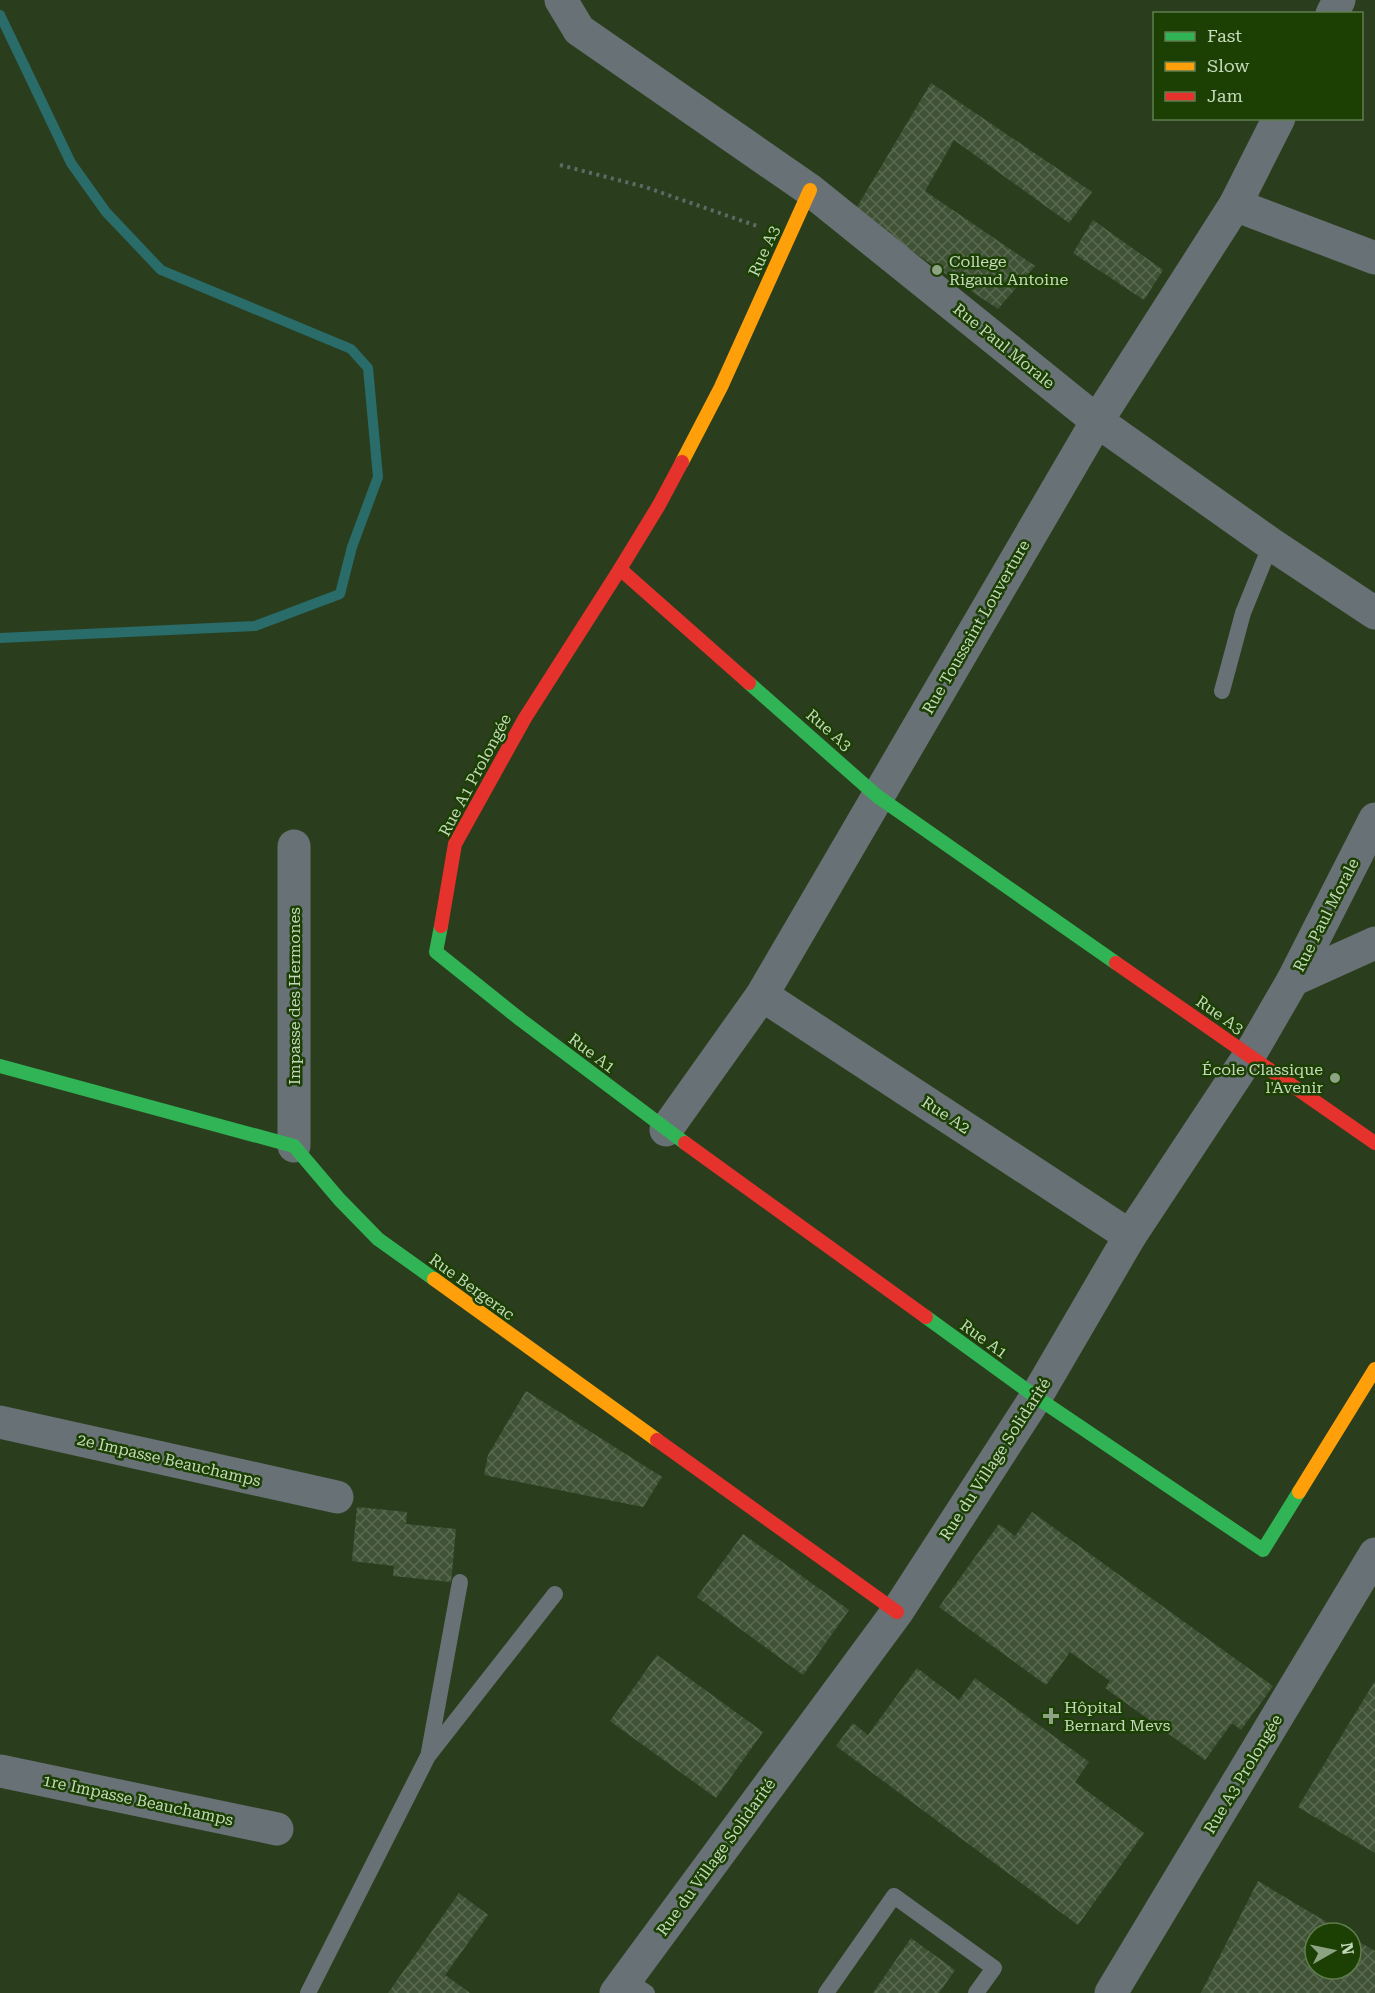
<svg xmlns="http://www.w3.org/2000/svg" width="1375" height="1993" font-family="'Roboto Serif',serif">
<style>
.lines{fill:none;stroke-linecap:round;stroke-linejoin:round}
.stream{stroke:#2a6c6a;stroke-width:10}
.building{fill:url(#building-cross-hatch)}
.path{stroke:#5f6965;stroke-width:4;stroke-dasharray:3 4.5;stroke-linecap:butt}
.lane{stroke:#687175;stroke-width:16}
.street{stroke:#687175;stroke-width:33}
.fast{stroke:#30b455;stroke-width:14}
.slow{stroke:#ff9f0a;stroke-width:14}
.jam{stroke:#e5322d;stroke-width:14}
.poi-dot{fill:#8da383;stroke:#1c4004;stroke-width:2}
.labels{text-anchor:middle;dominant-baseline:central;stroke-width:5;stroke-linejoin:round;paint-order:stroke}
.street-label{font-size:16px;fill:#c3d9ba;stroke:#1c4004}
.poi-label{font-size:16px;fill:#c3d9ba;stroke:#1c4004;text-anchor:start}
</style>
<defs>
<pattern id="building-cross-hatch" width="8" height="8" patternUnits="userSpaceOnUse" patternTransform="scale(1.5)"><rect width="8" height="8" fill="#405236"/><path d="M0 0l8 8M0 8l8-8" fill="none" stroke="#5a6a51"/></pattern>
</defs>
<rect width="100%" height="100%" fill="#2a3e1e"/>
<g class="lines">
<polyline class="stream" points="0,15 71,163 106,212 161,270 351,349 368,368 378,477 352,547 340,594 255,626 0,638"/>
</g>
<g class="building">
<polygon points="931,83 1092,192 1069,223 954,140 925,191 1035,266 998,309 854,212"/>
<polygon points="1093,220 1163,270 1144,300 1073,253"/>
<polygon points="526,1391 662,1477 643,1507 484,1475 488,1455"/>
<polygon points="357,1507 407,1512 406,1524 456,1529 451,1582 393,1576 394,1566 352,1561"/>
<polygon points="1032,1512 1273,1686 1241,1730 1232,1723 1205,1760 1105,1688 1110,1681 1070,1652 1046,1685 939,1607 999,1524 1015,1536"/>
<polygon points="743,1534 849,1610 803,1675 697,1597"/>
<polygon points="657,1655 763,1732 716,1798 610,1721"/>
<polygon points="917,1668 959,1700 975,1678 1089,1762 1075,1782 1144,1833 1078,1925 836,1746 853,1723 868,1735"/>
<polygon points="1375,1681 1375,1853 1298,1807"/>
<polygon points="1258,1881 1345,1933 1315,1933 1315,1969 1351,1969 1351,1937 1375,1951 1375,1993 1201,1993"/>
<polygon points="459,1893 488,1915 445,1975 470,1993 388,1993"/>
<polygon points="911,1938 955,1970 939,1993 873,1993"/>
</g>
<g class="lines">
<polyline class="path" points="560,165 645,187 757,226"/>
<g class="lane">
<polyline points="1222,691 1243,613 1271,544"/>
<polyline points="429,1752 460,1582"/>
<polyline points="626,1979 647,1993"/>
<polyline points="308,1993 428,1756 555,1594"/>
<polyline points="826,1993 894,1896 994,1968 976,1993"/>
</g>
<g class="street">
<polyline points="561,0 579,30 810,190 1097,421 1271,544 1375,613"/>
<polyline points="1332,14 1339,0"/>
<polyline points="1235,205 1375,258"/>
<polyline points="1293,980 1375,819"/>
<polyline points="762,995 1130,1236"/>
<polyline points="666,1130 762,995 1097,421 1235,205 1279,118"/>
<polyline points="294,1146 294,846"/>
<polyline points="0,1422 337,1497"/>
<polyline points="0,1771 277,1829"/>
<polyline points="616,1993 897,1612 1036,1397 1130,1236 1249,1056 1293,980 1375,943"/>
<polyline points="1111,1993 1375,1554"/>
</g>
<g class="fast">
<polyline points="749,683 877,796 1116,963"/>
<polyline points="441,926 436,952 521,1020 685,1143"/>
<polyline points="0,1066 294,1146 339,1199 378,1239 434,1279"/>
<polyline points="926,1317 1036,1397 1263,1550 1299,1492"/>
</g>
<g class="slow">
<polyline points="682,462 721,387 810,190"/>
<polyline points="434,1279 657,1440"/>
<polyline points="1299,1492 1375,1369"/>
</g>
<g class="jam">
<polyline points="682,462 659,505 620,569 749,683"/>
<polyline points="441,926 455,844 525,718 620,569"/>
<polyline points="1116,963 1375,1143"/>
<polyline points="685,1143 926,1317"/>
<polyline points="657,1440 897,1612"/>
</g>
</g>
<g class="poi-dot">
<circle cx="937" cy="270" r="6"/>
<circle cx="1335" cy="1078" r="6"/>
<path d="M1048 1707h6v6h6v6h-6v6h-6v-6h-6v-6h6z"/>
</g>
<g class="labels">
<g class="street-label">
<text transform="translate(764 251) rotate(-66)">Rue A3</text>
<text transform="translate(1004 346) rotate(39)">Rue Paul Morale</text>
<text transform="translate(976 627) rotate(-60)">Rue Toussaint Louverture</text>
<text transform="translate(829 730) rotate(41)">Rue A3</text>
<text transform="translate(475 775) rotate(-62)">Rue A1 Prolongée</text>
<text transform="translate(1326 915) rotate(-63)">Rue Paul Morale</text>
<text transform="translate(294 996) rotate(-90)">Impasse des Hermones</text>
<text transform="translate(1220 1015) rotate(35)">Rue A3</text>
<text transform="translate(592 1053) rotate(37)">Rue A1</text>
<text transform="translate(946 1115) rotate(33)">Rue A2</text>
<text transform="translate(472 1287) rotate(36)">Rue Bergerac</text>
<text transform="translate(984 1339) rotate(36)">Rue A1</text>
<text transform="translate(995 1459) rotate(-57)">Rue du Village Solidarité</text>
<text transform="translate(169 1460) rotate(13)">2e Impasse Beauchamps</text>
<text transform="translate(1243 1774) rotate(-59)">Rue A3 Prolongée</text>
<text transform="translate(138 1800) rotate(12)">1re Impasse Beauchamps</text>
<text transform="translate(716 1857) rotate(-54)">Rue du Village Solidarité</text>
</g>
<g class="poi-label">
<text x="949" y="261">College<tspan x="949" dy="18">Rigaud Antoine</tspan></text>
<text x="1323" y="1069" text-anchor="end">École Classique<tspan x="1323" dy="18">l'Avenir</tspan></text>
<text x="1064" y="1707">Hôpital<tspan x="1064" dy="18">Bernard Mevs</tspan></text>
</g>
</g>
<rect x="1153" y="12" width="210" height="108" fill="#1c4004" stroke="#5f7d4d" stroke-width="1.5"/>
<rect x="1165" y="32" width="30" height="9" fill="#30b455" stroke="#5f7d4d" stroke-width="1.5"/>
<text x="1207" y="42" font-size="18" fill="#c3d9ba">Fast</text>
<rect x="1165" y="62" width="30" height="9" fill="#ff9f0a" stroke="#5f7d4d" stroke-width="1.5"/>
<text x="1207" y="72" font-size="18" fill="#c3d9ba">Slow</text>
<rect x="1165" y="92" width="30" height="9" fill="#e5322d" stroke="#5f7d4d" stroke-width="1.5"/>
<text x="1207" y="102" font-size="18" fill="#c3d9ba">Jam</text>
<g transform="translate(1333 1951) rotate(81)"><circle r="28" fill="#1c4004" stroke="#5f7d4d" stroke-width="1.5"/>
<path d="M0-4.5L10 22L0 15L-10 22Z" fill="#8da383"/>
<text y="-9" font-size="16" font-weight="bold" text-anchor="middle" fill="#c3d9ba">N</text>
</g>
</svg>
